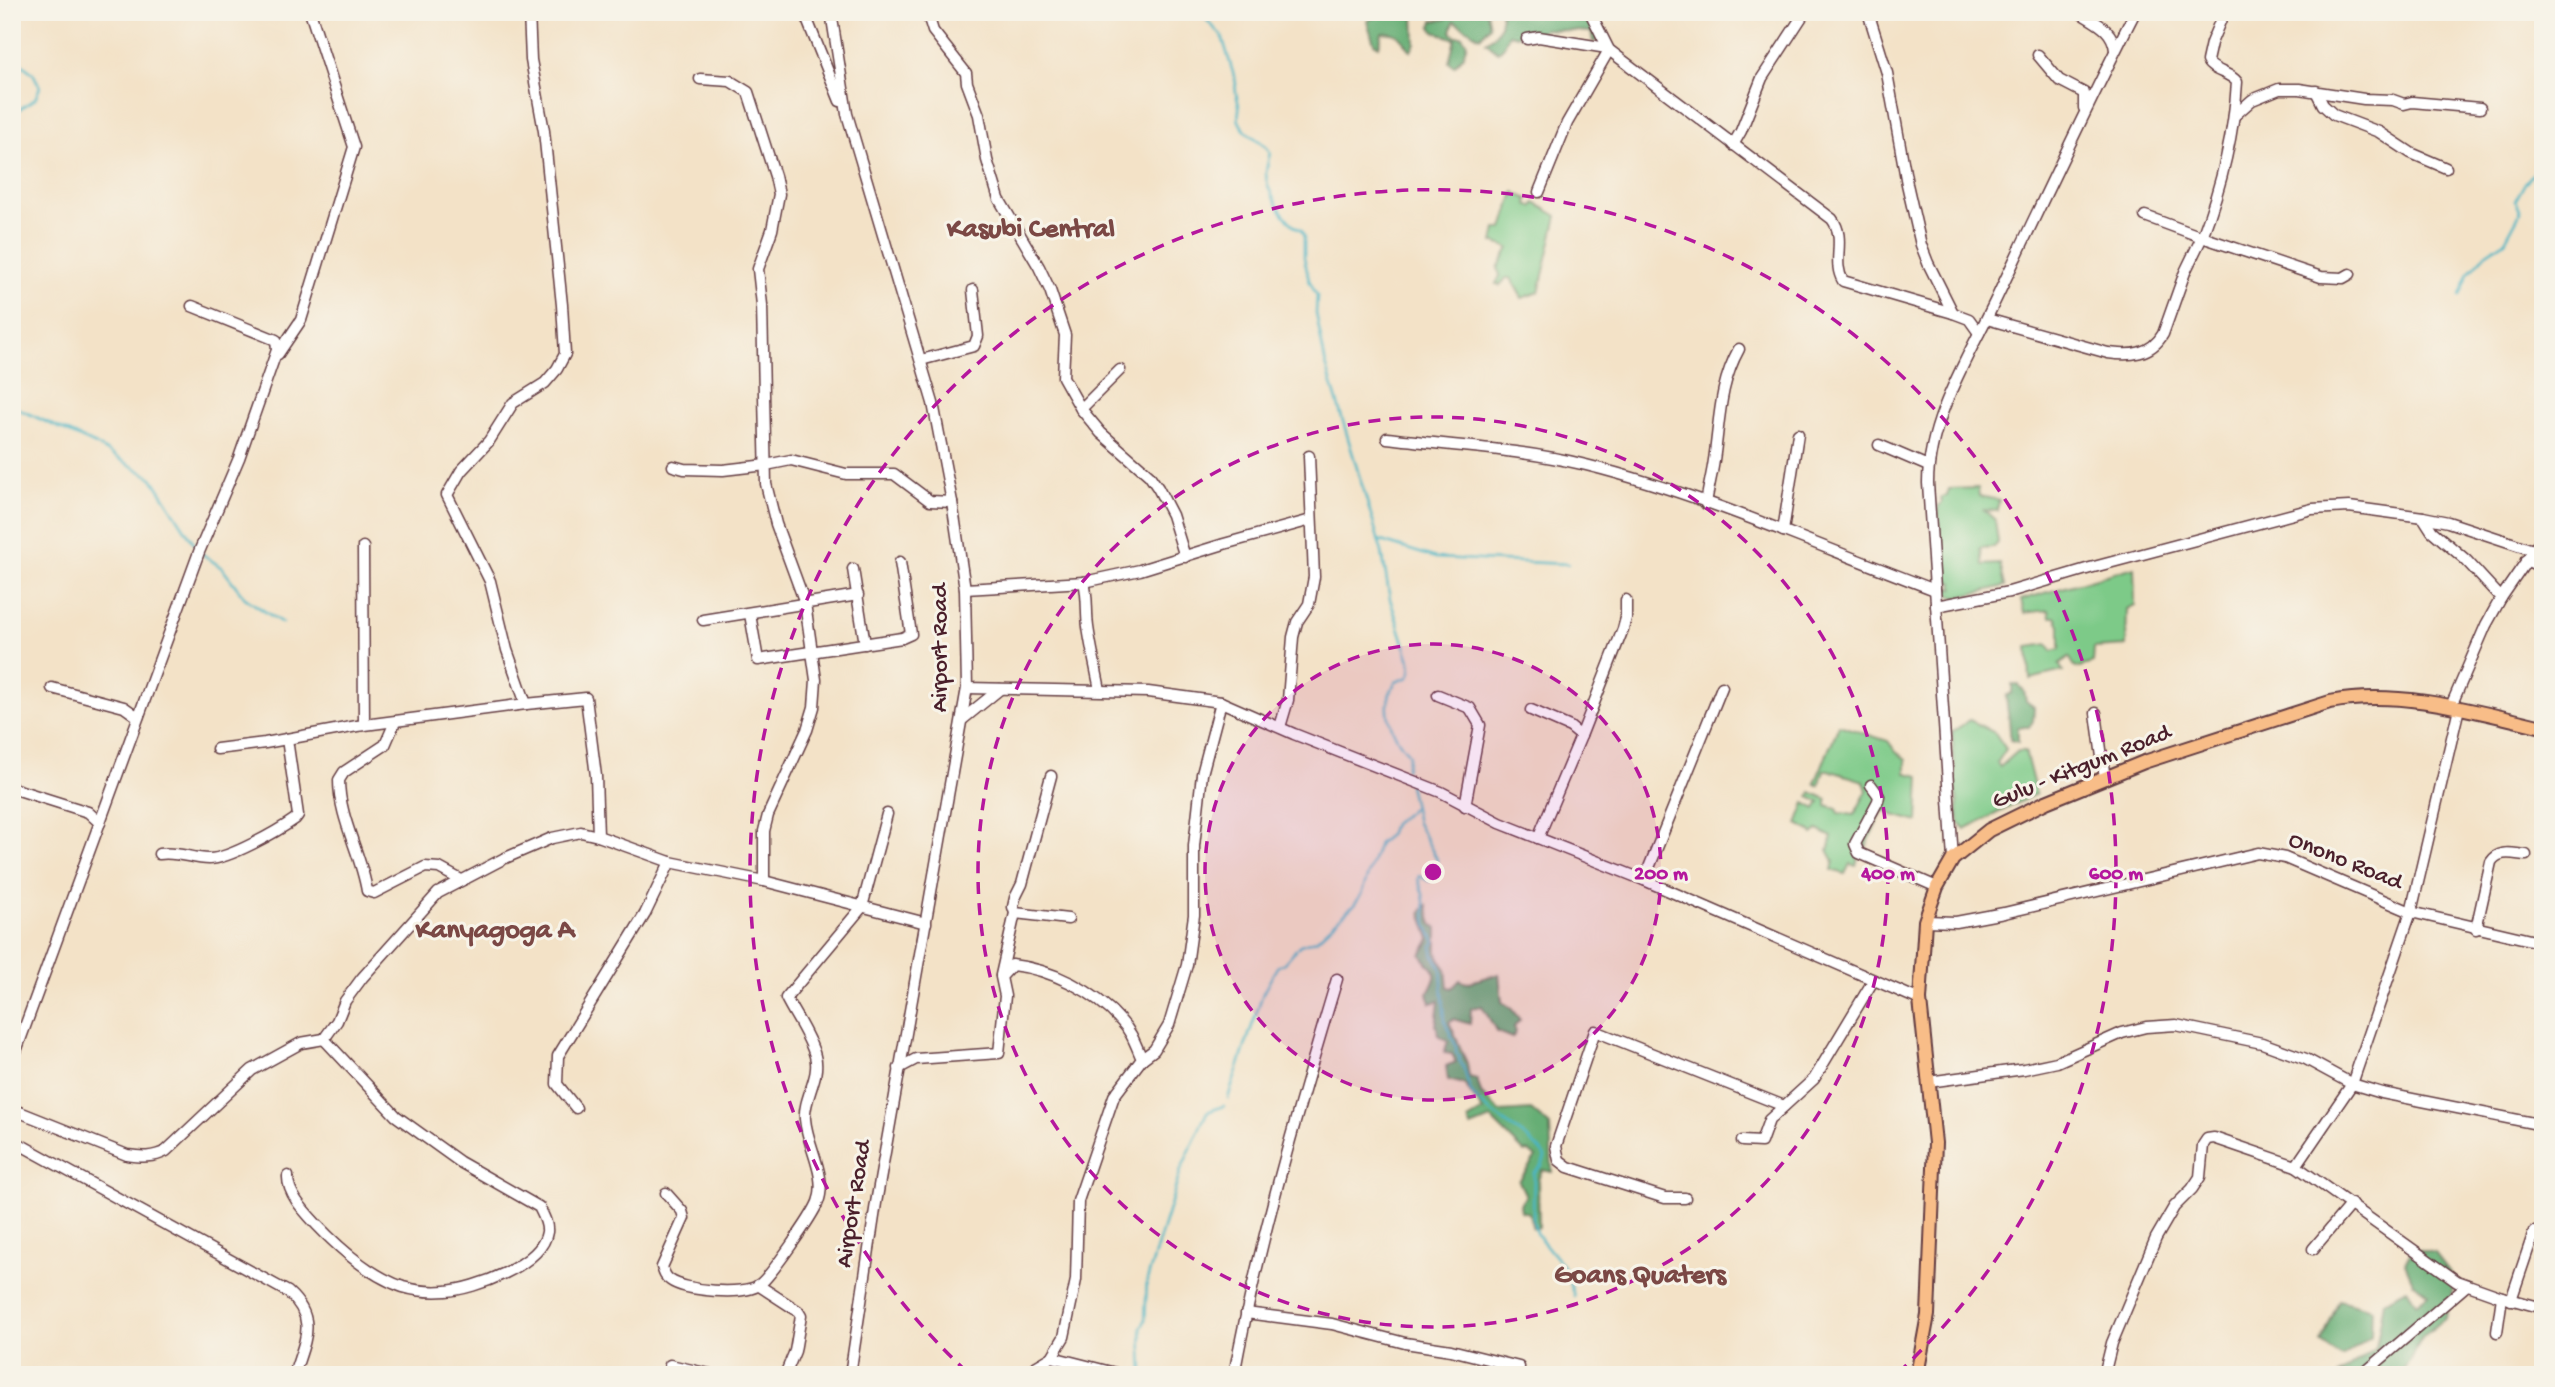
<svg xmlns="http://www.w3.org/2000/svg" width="2555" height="1387" font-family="'Gochi Hand',sans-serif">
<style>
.green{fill:#7dca88;stroke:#64745a;stroke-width:2}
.forest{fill:#66ae74;stroke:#586650;stroke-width:2}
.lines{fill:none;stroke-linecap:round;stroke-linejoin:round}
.stream{stroke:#49b5c5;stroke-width:2.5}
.minor-casing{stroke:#633c42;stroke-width:13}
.major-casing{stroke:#633c42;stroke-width:16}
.minor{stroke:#fff;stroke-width:10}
.major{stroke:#f8bd88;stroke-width:12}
.ring{fill:none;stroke:#b5179e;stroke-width:3.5;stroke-dasharray:12 9}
.labels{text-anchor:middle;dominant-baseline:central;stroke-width:6;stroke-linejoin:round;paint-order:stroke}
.street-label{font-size:24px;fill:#4a1f2b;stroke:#f7f3e8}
.quarter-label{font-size:28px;font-weight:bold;fill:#7b4845;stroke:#f7f3e8}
.centre{fill:#b5179e;stroke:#f7f3e8;stroke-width:3.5}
.ring-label{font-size:21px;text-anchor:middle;font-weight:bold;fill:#b5179e;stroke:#f7f3e8;stroke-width:6;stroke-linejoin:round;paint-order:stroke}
</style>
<rect width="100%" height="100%" fill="#f7f3e8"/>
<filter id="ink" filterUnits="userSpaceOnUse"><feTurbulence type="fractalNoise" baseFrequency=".0143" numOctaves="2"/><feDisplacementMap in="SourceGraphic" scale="14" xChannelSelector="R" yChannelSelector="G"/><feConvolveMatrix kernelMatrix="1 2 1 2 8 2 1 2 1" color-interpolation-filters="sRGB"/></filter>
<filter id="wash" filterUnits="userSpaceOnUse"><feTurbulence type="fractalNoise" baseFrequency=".00686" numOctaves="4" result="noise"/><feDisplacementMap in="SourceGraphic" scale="28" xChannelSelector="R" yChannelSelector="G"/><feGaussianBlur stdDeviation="1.57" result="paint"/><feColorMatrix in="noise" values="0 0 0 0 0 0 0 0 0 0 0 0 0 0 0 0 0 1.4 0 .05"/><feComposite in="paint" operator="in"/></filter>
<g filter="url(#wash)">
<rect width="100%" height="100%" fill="#f3e2c7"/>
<g class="green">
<polygon points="1514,192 1528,199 1527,204 1533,207 1535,203 1557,216 1539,292 1522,298 1511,278 1506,278 1500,286 1496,284 1500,276 1498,268 1509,248 1493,242 1496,229 1503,229"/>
<polygon points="1978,488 1979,496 1999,500 1997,511 1984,510 1995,520 1998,543 1994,547 1980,548 1983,565 2000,564 2005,586 1956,598 1946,593 1946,590 1954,588 1953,582 1944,582 1938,506 1942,503 1941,497 1947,496 1949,489"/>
<polygon points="2134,567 2135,605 2127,609 2126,646 2094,648 2093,663 2076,668 2069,657 2059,664 2063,671 2030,679 2028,647 2048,644 2052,651 2060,649 2060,625 2056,617 2050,617 2049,610 2024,613 2021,600"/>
<polygon points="1970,720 1995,733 2006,749 1997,763 2000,767 2018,751 2025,751 2036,794 1965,829 1959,823 1952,732"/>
<polygon points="1839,725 1888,741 1896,752 1906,759 1906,773 1920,776 1918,822 1893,815 1883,809 1866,847 1861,846 1856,866 1850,864 1845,874 1832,870 1834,861 1828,850 1832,837 1818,830 1813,834 1811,831 1797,824 1805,803 1816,809 1820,802 1809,797 1811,792 1827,799 1827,805 1837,809 1839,813 1854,815 1867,791 1864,781 1828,770 1824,770 1819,786 1815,783"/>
</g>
<g class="forest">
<path d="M1379,12H1414L1415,43L1411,51C1402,39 1398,30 1382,33L1379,46L1374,43L1367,21L1377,16Z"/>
<polygon points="1450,12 1487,12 1490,26 1480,37 1454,21 1451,32 1456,36 1462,36 1467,43 1463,56 1454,66 1449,62 1455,39 1435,32 1431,27 1433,21 1446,19"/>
<path d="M1501,12H1587L1600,39L1593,42L1591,32L1545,29L1537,35L1525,30L1517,36L1509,34L1504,46L1498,52L1486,42C1498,35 1502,26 1501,12Z"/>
<path d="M2012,685H2019L2024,691L2026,701L2034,707L2033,721L2029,727H2018V742L2010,740C2011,725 2007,711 2006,696L2012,693Z"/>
<path d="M1427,905L1432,924L1437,928V952L1439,959L1446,969L1448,987L1452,988L1460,980L1466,983L1499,974L1502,1002L1510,1007L1520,1020L1514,1027L1516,1032L1512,1038L1497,1032L1482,1006L1471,1008L1470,1024L1453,1019L1449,1022L1467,1063L1469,1077L1477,1079L1481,1093L1500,1112L1531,1110L1550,1126L1552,1172L1542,1170L1538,1180L1539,1227L1533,1229L1529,1213L1521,1211L1520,1204L1526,1196L1519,1181L1536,1157L1529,1151L1524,1152L1491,1119L1471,1127L1468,1120L1483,1111L1464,1084L1448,1080L1446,1066L1456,1062L1452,1054L1444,1053L1448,1041L1439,1035L1436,1025L1439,1001L1430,1003L1428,993C1441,971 1435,973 1421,955L1430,939L1421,912Z"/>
<polygon points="2413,1248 2435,1253 2455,1279 2446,1318 2423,1336 2401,1375 2339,1375 2376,1348 2384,1301 2407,1289 2416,1303 2428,1294 2413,1282 2405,1263"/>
<polygon points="2339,1300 2372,1309 2371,1337 2342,1357 2321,1343"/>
</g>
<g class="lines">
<g class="stream">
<path d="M1199,12L1222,36L1236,83C1234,91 1237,97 1239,105C1240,111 1237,115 1239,121C1245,137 1262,138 1270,152C1269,159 1266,167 1266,174C1266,191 1286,223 1301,230L1304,237V257L1309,280L1317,296L1316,313L1325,361L1382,552L1390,599L1410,661L1411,671L1409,677L1396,682C1379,706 1391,735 1409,754L1406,769"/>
<polyline points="12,38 21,64 33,73 40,87 35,99 12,114"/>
<polyline points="2460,295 2469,273 2488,252 2505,241 2520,213 2515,201 2525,183 2543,162"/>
<polyline points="12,406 96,445 152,478 197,548"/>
<polyline points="1378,540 1436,558 1568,564"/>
<polyline points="201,553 222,568 245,598 282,623"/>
<path d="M1409,784L1417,823L1437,859L1433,879L1429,881L1419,876L1418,879L1423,894L1427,925L1435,942L1432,946L1434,956L1441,968L1445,1022L1456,1046V1053L1460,1057L1459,1060C1469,1072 1464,1086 1477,1100C1496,1120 1531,1135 1545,1157L1542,1165L1534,1173L1533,1220L1536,1233L1566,1270L1574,1296"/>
<polyline points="1228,1098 1263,993 1277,967 1284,963 1300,945 1316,940 1354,905 1361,895 1379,843 1389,835 1393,824 1414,807"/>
<polyline points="1143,1371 1141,1328 1145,1321 1147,1280 1181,1170 1207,1112 1224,1106"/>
</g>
</g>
</g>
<g filter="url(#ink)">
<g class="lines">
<g class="minor-casing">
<g id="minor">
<polyline points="529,12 531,60 544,131 562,305 565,354 557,369 545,383 513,403 489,441 461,471 447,495 490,581 507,650 526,704 586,698 596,776 598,836 670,862 764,881 926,923"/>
<polyline points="804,12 840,101"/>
<polyline points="831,12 847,114 933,403 952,502 965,589 967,688 876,1203 850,1375"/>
<polyline points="927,12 933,31 966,73 967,83 979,115 987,160 999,199 1039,267 1050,290 1065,335 1063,377 1081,409 1101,433 1149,475 1158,488 1172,515 1185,557"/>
<path d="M1590,12L1609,50L1832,219C1847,239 1831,261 1843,281L1953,313L1969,319L1979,333"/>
<polyline points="1868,12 1887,73 1907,184 1921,245 1928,263 1953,313"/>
<path d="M2079,12C2096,23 2113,29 2115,50"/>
<polyline points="1527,39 1539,37 1607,48"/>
<polyline points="2038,55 2059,80 2084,93 2084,108"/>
<polyline points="700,79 730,81 748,92 775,176 779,194 772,230 758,269 762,305 766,484 776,524 805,603 816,680 814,707 807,730 768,815 764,831 764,881"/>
<polyline points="2316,91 2323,105 2334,115 2379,132 2411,153 2446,168"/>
<polyline points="2234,116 2252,100 2279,89 2299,89 2364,99 2393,100 2404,104 2412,102 2480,108"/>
<polyline points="1733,145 1741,131 1762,78 1805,12"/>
<polyline points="1539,192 1567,123 1609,50"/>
<path d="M2145,216L2202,237C2221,187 2234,135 2237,82C2230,72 2213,72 2207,61L2211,43L2224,12"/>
<path d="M1987,319L2108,353C2130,356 2151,355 2163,334L2185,272L2202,237L2321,277L2343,278L2350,274"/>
<polyline points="278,354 301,320 354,147 310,12"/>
<polyline points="921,360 974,346 978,336 973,290"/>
<polyline points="1081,409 1120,370"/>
<path d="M1387,438C1453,446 1521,449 1586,465C1706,495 1820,547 1935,590"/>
<polyline points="1879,445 1928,466"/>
<polyline points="673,466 684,469 723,470 766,465 791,460 846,474 894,474 930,501 952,502"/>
<path d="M1706,504C1708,489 1712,475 1714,460C1720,420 1719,385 1739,349"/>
<polyline points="2423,517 2448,522 2533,550"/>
<polyline points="1783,531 1798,434"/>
<polyline points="363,547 364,725"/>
<polyline points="2526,560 2543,568"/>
<polyline points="853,569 865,644"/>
<path d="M1084,582C1088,597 1086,612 1088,627C1091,648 1096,669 1100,690"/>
<polyline points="965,589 1084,582 1140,570 1224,544 1311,520"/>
<polyline points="2501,598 2543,537"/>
<polyline points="1936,606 2009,592 2090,568 2312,509 2349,507 2423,517 2432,531 2466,560 2501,598 2486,625 2451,706"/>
<polyline points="750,614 758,660 902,638 911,634 900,562"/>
<polyline points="703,620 858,595"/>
<polyline points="52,688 124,707 138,717"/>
<polyline points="967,688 1148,692 1221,702 1294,734 1441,792 1500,823 1644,880 1920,1000"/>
<polyline points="1438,695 1470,708 1480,725 1465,806"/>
<polyline points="1531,710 1570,727 1581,736"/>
<polyline points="2096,713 2105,779"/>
<polyline points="963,719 1000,689"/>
<path d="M395,722L385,745L344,772L339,780C339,819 361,853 367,891L374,893L425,867L439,868L461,880"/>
<polyline points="1280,727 1288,700 1293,637 1297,622 1309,604 1314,577 1309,456"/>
<polyline points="217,749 265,743 357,726 526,704"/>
<polyline points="1871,785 1879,796 1878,801 1855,844 1859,853 1937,887"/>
<polyline points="12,788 88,812 100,823"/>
<polyline points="1538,838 1581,736 1623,629 1626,618 1626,600"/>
<path d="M159,854C177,851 192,859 209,859C229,859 278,831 295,819L298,815L287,739"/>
<path d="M1953,859L1928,483C1928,418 1971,353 1998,295C2043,200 2087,106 2135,12"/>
<polyline points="1644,880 1722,687"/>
<polyline points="1015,913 1068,919"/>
<polyline points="1925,921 1956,922 2004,913 2258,853 2285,858 2411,912 2543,943"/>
<path d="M2476,929L2491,862C2499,849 2513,854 2526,855"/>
<polyline points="1001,975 1015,913 1013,907 1015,898 1022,884 1051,776"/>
<polyline points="1142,1059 1154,1050 1169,1025 1187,965 1194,915 1194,846 1202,774 1221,702"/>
<polyline points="12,1062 199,552 239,458 277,350 276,340 192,306"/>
<path d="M899,1068L916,1059L999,1053L1005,996L1001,977L1012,965C1051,969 1095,991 1121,1021C1132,1032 1136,1046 1142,1059L1114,1096L1078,1201L1076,1280L1064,1337L1052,1357"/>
<polyline points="1928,1082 2024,1069 2057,1062 2122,1033 2146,1027 2176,1025 2262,1043 2306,1059 2352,1084 2382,1093 2543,1125"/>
<polyline points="576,1108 557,1084 558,1056 645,914 670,862"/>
<path d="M12,1109L127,1155C141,1157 153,1158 166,1151L252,1070L301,1043L324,1039L337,1021L345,1001L362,978L438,893L503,859L552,838L581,832L598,836"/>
<path d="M12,1140L288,1292C319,1320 304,1341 294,1375"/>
<polyline points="1742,1141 1761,1142 1769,1120 1814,1079 1873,981"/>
<polyline points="2296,1166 2457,1281 2502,1297 2543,1308"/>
<path d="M288,1176C287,1194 306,1213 317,1225C341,1250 370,1276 403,1287C416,1291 432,1292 446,1291C474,1289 542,1265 547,1232C548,1223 543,1215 539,1207L460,1162L396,1116L324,1039"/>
<path d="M666,1193L682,1211L684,1218L662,1267C664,1273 665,1277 670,1280C685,1291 743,1296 759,1285C770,1277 812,1217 818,1202C828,1176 807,1146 805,1119C803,1098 821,1077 815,1056C810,1037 795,1016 786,998L862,907L887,814"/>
<polyline points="1685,1198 1665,1198 1568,1167 1559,1160 1556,1146 1595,1031 1784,1106"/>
<polyline points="2313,1249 2351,1204"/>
<polyline points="758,1285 798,1311 801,1316 795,1351 785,1375"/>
<polyline points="2511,1300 2534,1232"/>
<polyline points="1246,1313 1332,1324 1405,1343 1451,1350 1519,1367"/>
<polyline points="2497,1332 2502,1297"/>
<polyline points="670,1365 714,1375"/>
<polyline points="1031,1375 1035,1367 1052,1357 1123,1375"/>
<path d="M1234,1375C1259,1241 1298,1109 1337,979"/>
<polyline points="2104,1375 2112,1343 2156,1238 2174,1207 2192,1189 2200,1177 2203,1145 2207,1139 2214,1138 2296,1166 2352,1084 2411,912 2459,708"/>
<polyline points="2362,1375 2467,1285"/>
</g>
</g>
<g class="major-casing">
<path id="major" d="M1917,1375L1928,1315L1935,1143L1920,1000L1925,921L1937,887L1953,859L1989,830L2046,802L2144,762L2330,702C2401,689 2474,711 2543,727"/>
</g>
<use href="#minor" class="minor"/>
<use href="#major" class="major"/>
</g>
</g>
<circle cx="1433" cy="872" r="228" fill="#b5179e" fill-opacity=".12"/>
<g class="ring">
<circle cx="1433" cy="872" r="228"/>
<circle cx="1433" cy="872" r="455"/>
<path d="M967 1372A683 683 0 1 1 1899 1372"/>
</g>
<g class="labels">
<g class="street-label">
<text transform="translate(941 648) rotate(-90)">Airport Road</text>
<text transform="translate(2082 768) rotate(-22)">Gulu - Kitgum Road</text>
<text transform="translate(2345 862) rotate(22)">Onono Road</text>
<text transform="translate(855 1204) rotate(-81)">Airport Road</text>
</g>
<g class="quarter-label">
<text x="1031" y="230">Kasubi Central</text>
<text x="495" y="931">Kanyagoga A</text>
<text x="1640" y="1276">Goans Quaters</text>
</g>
</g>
<circle cx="1433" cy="872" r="10" class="centre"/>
<g class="ring-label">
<text x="1661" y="879">200 m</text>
<text x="1888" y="879">400 m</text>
<text x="2116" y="879">600 m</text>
</g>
<rect width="2555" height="1387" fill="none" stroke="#f7f3e8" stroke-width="42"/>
</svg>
